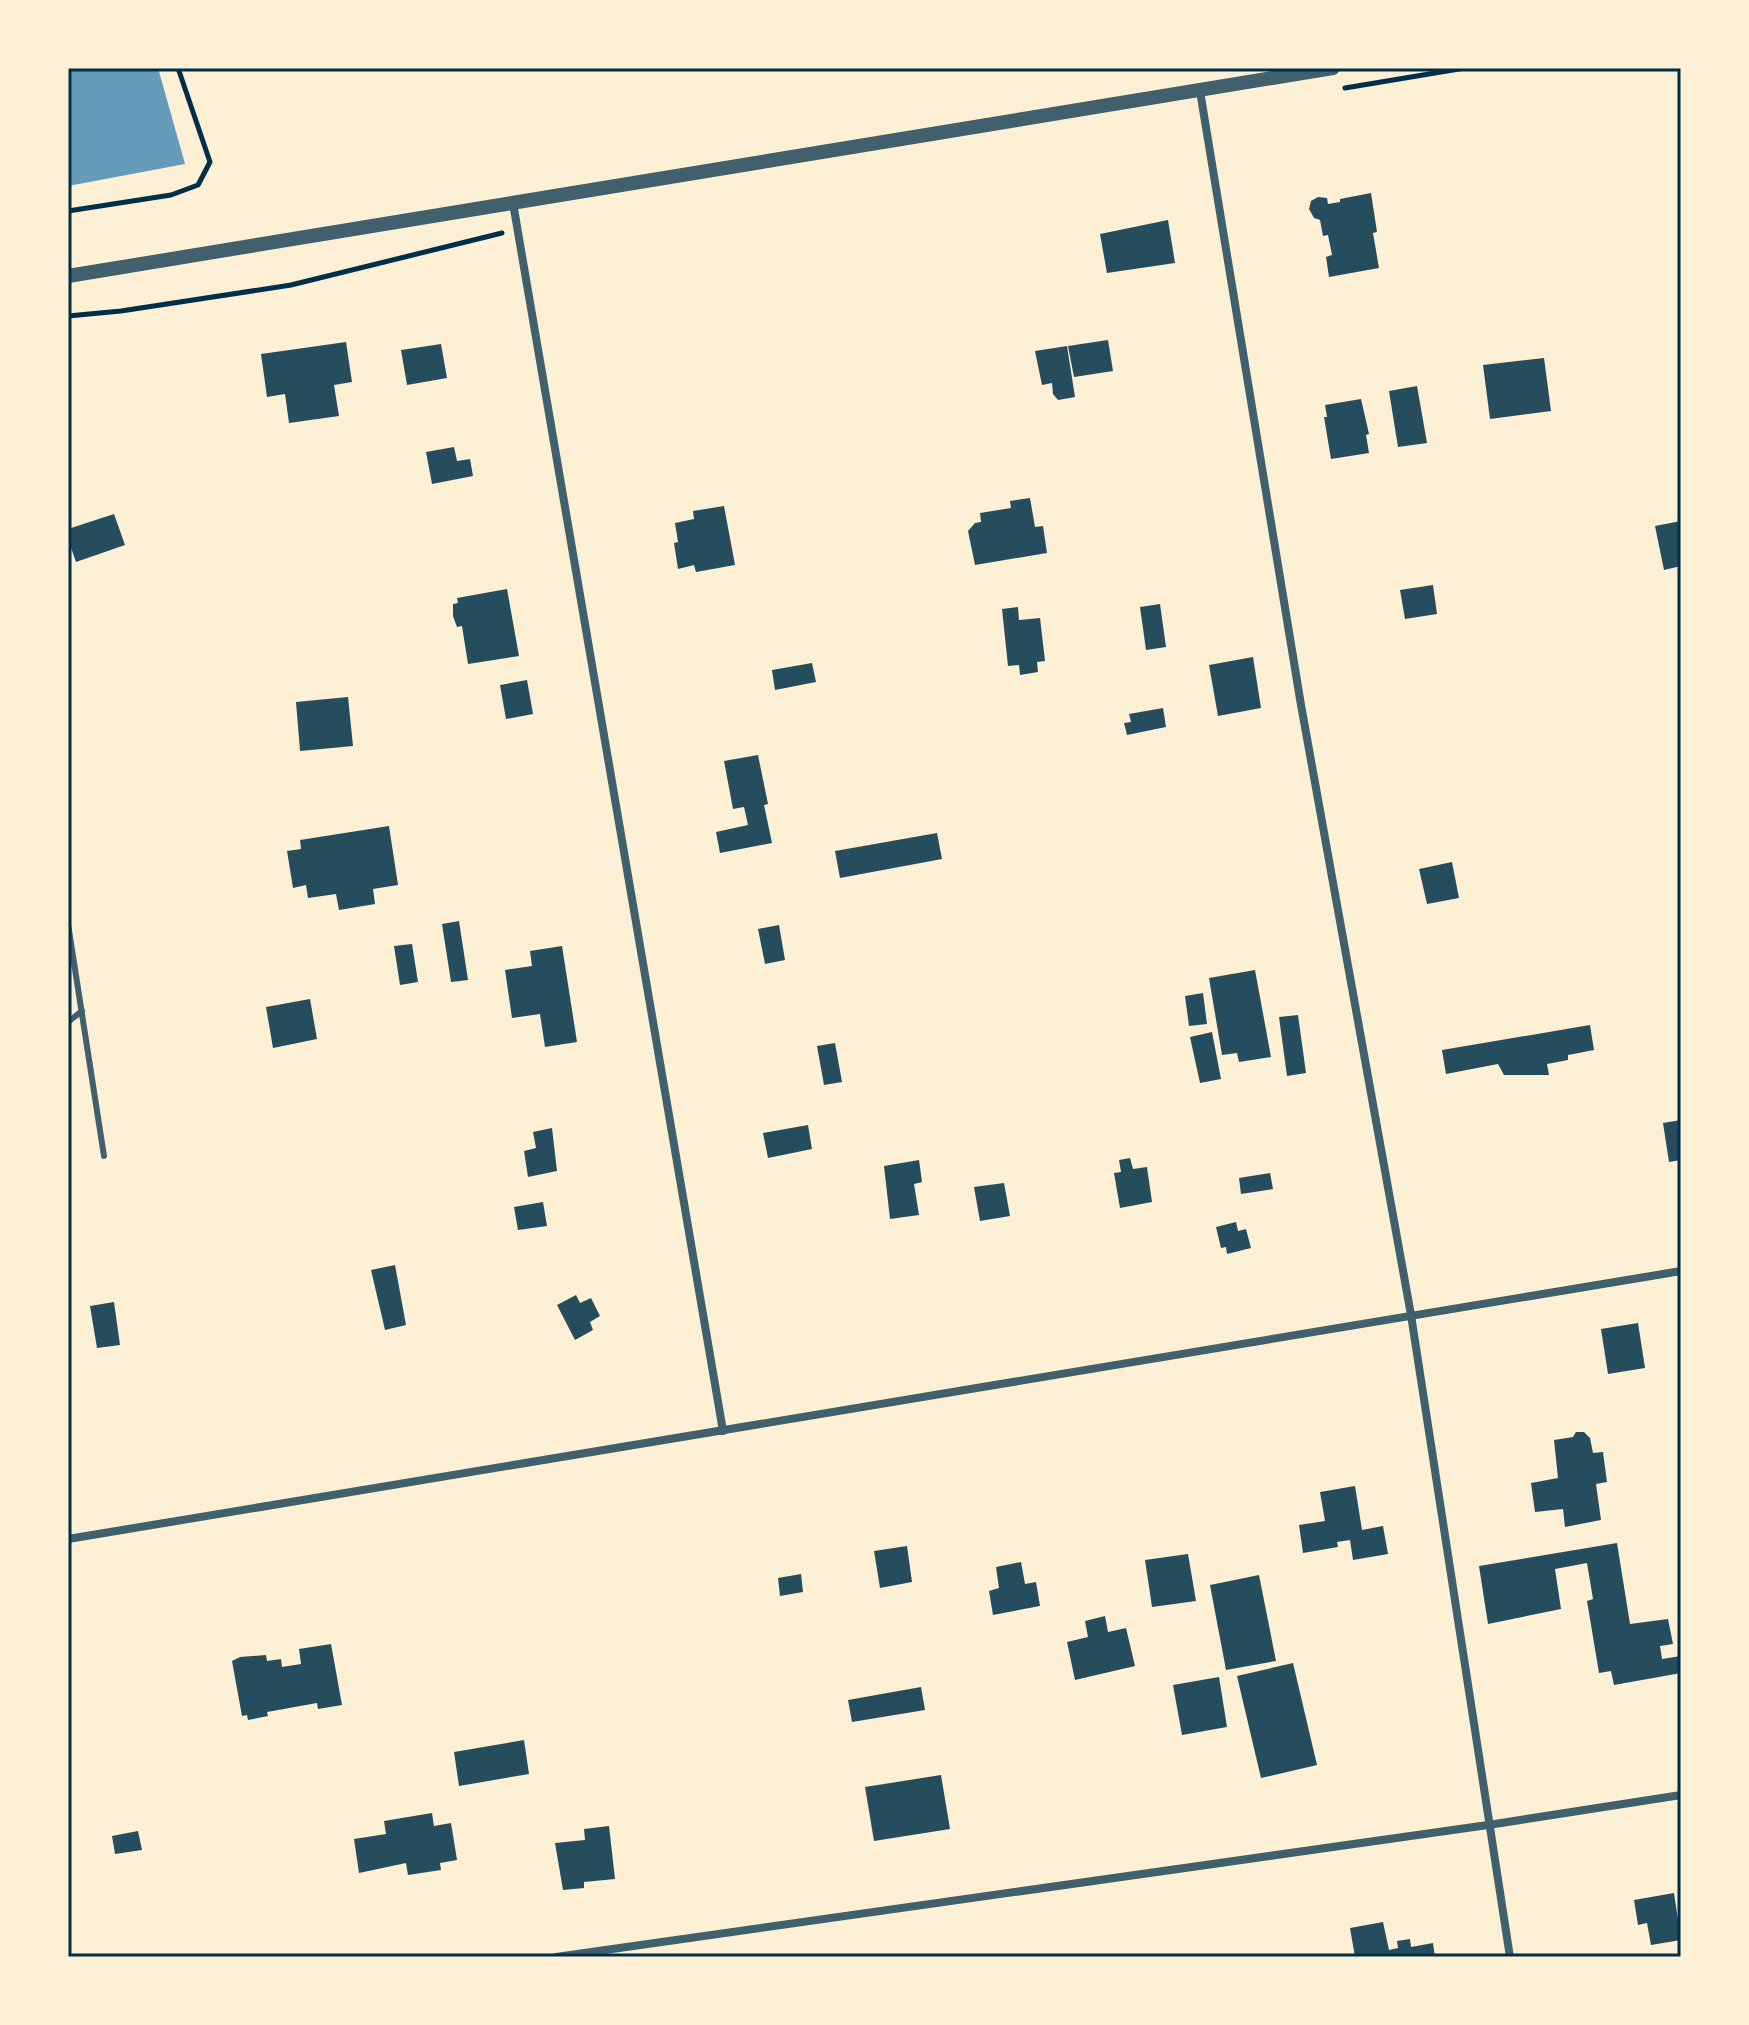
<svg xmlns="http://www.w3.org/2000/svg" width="1749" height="2025" font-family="Poppins,sans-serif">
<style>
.water{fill:#669bbc}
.building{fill:#264d5e}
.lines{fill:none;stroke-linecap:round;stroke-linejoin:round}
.path{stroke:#003049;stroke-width:5}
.service{stroke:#3f606c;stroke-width:6}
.minor{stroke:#3f606c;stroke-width:8}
.tertiary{stroke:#3f606c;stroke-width:14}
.neatline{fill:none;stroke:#003049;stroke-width:3}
</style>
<rect width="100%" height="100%" fill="#fdf0d5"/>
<polygon class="water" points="68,68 158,68 185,164 68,186"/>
<g class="building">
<polygon points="1371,193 1377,232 1373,233 1379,268 1329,277 1326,257 1332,255 1328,235 1323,236 1320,220 1314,218 1309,209 1311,201 1318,197 1327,198 1328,204 1340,202 1340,199"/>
<polygon points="1168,220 1175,263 1107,273 1100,234"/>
<polygon points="1108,340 1113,371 1074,377 1068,346"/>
<polygon points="346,342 352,382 334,385 339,416 289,423 285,394 267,397 261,354"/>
<polygon points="441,344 447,378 407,385 401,350"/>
<polygon points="1067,346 1075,397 1058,400 1053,394 1052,383 1042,385 1035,351"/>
<polygon points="1544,358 1551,411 1490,419 1483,365"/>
<polygon points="1417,386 1427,443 1398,447 1389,391"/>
<polygon points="1361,399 1369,434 1366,435 1369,453 1331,459 1324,417 1327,417 1325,405"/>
<polygon points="454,447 457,461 470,459 473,476 432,484 426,452"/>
<polygon points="1030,498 1035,527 1043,526 1047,553 975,565 968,531 975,523 981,522 980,513 1011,508 1010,501"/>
<polygon points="724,506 735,565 696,572 694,565 678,569 674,543 678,542 675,523 694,519 693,511"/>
<polygon points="114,514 125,545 76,562 68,539 68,529"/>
<polygon points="1681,521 1681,566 1664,570 1655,526"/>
<polygon points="1433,585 1437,614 1405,619 1400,590"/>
<polygon points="507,589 519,656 468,664 462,626 457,627 453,616 453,604 458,603 457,598"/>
<polygon points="1160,604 1166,647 1146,650 1140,607"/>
<polygon points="1018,607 1019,620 1040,618 1045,661 1037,662 1038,672 1020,675 1019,665 1008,666 1002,609"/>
<polygon points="1253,657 1261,708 1218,716 1209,665"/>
<polygon points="812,663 816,682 775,690 772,670"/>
<polygon points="527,680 533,714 506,719 500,685"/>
<polygon points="348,697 353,746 300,751 296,702"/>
<polygon points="1163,708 1166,727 1127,735 1124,723 1131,722 1129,714"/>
<polygon points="758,755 768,804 764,805 772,843 720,853 716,832 748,825 744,807 733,809 724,761"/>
<polygon points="389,826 398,885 373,889 375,904 339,910 336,894 308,898 306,885 293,888 287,851 301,849 300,840"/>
<polygon points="937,833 942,859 840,878 835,851"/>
<polygon points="1452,862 1459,898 1427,904 1419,869"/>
<polygon points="459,921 468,980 451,982 442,924"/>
<polygon points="779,925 785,960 765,964 758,929"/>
<polygon points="412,944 418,982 400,985 394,946"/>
<polygon points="562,946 577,1042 545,1047 540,1014 512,1018 505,970 532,966 530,951"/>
<polygon points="1255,970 1271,1057 1239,1062 1237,1053 1222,1055 1209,978"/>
<polygon points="1203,993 1207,1024 1189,1026 1185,996"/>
<polygon points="310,999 317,1039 273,1048 266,1007"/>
<polygon points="1298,1015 1306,1073 1287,1076 1279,1017"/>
<polygon points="1590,1025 1594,1050 1568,1055 1568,1060 1547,1064 1549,1075 1504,1075 1498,1064 1446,1074 1442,1050"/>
<polygon points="1212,1032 1221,1079 1200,1083 1190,1037"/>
<polygon points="835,1043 842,1082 824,1085 817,1046"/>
<polygon points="1681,1120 1681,1160 1669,1162 1663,1123"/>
<polygon points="808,1125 812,1149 768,1158 763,1133"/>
<polygon points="552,1128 557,1171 528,1177 524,1151 536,1148 533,1132"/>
<polygon points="1130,1158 1133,1169 1147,1167 1152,1202 1120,1208 1114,1173 1121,1172 1119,1160"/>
<polygon points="919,1160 922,1182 914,1184 919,1215 890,1219 884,1166"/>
<polygon points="1270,1173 1273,1189 1241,1194 1239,1178"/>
<polygon points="1004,1183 1010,1216 980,1221 974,1187"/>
<polygon points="543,1202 547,1226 518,1230 514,1207"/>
<polygon points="1236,1222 1238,1231 1246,1229 1251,1248 1227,1254 1226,1247 1221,1248 1216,1227"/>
<polygon points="395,1265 406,1325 385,1330 371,1270"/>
<polygon points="576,1295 580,1303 591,1298 600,1316 590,1322 593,1330 575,1340 557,1305"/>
<polygon points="114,1302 120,1345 97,1348 90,1306"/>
<polygon points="1638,1323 1645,1368 1608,1374 1601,1329"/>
<polygon points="1576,1432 1584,1432 1590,1438 1593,1453 1603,1452 1607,1482 1596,1484 1601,1520 1565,1527 1563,1509 1535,1512 1531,1483 1558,1478 1554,1440 1573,1437"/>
<polygon points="1355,1486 1362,1530 1383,1526 1388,1554 1353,1560 1350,1540 1337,1542 1338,1547 1303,1553 1299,1525 1325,1521 1320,1492"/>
<polygon points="1617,1543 1630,1624 1668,1619 1673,1644 1660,1646 1662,1659 1681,1656 1681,1673 1614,1685 1611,1671 1599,1673 1587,1601 1593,1599 1587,1563 1555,1569 1561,1609 1488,1624 1479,1566"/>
<polygon points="907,1546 912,1582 880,1588 874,1551"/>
<polygon points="1188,1554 1196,1601 1152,1607 1145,1560"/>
<polygon points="1021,1562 1025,1584 1036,1582 1040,1606 993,1615 989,1591 999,1588 996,1567"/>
<polygon points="801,1574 803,1592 780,1596 778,1578"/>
<polygon points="1259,1575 1276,1661 1226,1670 1210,1585"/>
<polygon points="1105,1616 1108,1632 1126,1628 1135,1666 1075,1680 1067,1642 1088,1637 1085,1621"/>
<polygon points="331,1644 342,1705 318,1709 317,1703 267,1712 268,1716 248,1720 247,1715 242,1716 232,1661 240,1657 266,1655 267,1661 281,1659 282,1667 301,1664 299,1649"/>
<polygon points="1293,1663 1317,1765 1261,1778 1237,1676"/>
<polygon points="1219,1677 1227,1727 1182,1735 1173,1685"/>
<polygon points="921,1687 925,1710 852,1722 848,1700"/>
<polygon points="524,1740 529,1774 459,1786 454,1752"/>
<polygon points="941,1775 950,1829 874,1841 865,1787"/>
<polygon points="432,1813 434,1826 451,1823 457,1860 440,1863 441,1870 408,1875 406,1863 359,1873 354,1839 386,1834 384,1821"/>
<polygon points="609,1826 615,1879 584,1882 584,1888 563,1890 555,1843 585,1840 584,1829"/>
<polygon points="138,1831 142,1850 115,1854 112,1836"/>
<polygon points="1674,1893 1681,1940 1651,1945 1647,1923 1638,1925 1634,1900"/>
<polygon points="1383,1922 1389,1950 1398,1948 1397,1941 1410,1939 1411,1947 1433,1943 1435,1957 1355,1957 1350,1928"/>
</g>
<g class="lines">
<g class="path">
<polyline points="1345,88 1465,68"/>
<polyline points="68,211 171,195 198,185 210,162 178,68"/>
<polyline points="68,316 121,311 291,285 502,233"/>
</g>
<g class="service">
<polyline points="68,924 104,1156"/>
<polyline points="68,1022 82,1011"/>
</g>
<g class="minor">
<polyline points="1200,91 1301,705 1411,1315 1510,1957"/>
<polyline points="513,203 723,1431"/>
<polyline points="68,1539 1681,1271"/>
<polyline points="556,1957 1488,1825 1681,1795"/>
</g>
<polyline class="tertiary" points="68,276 1333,68"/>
</g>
<rect width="1749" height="2025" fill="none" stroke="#fdf0d5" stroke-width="140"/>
<rect x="70" y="70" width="1609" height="1885" class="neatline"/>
</svg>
